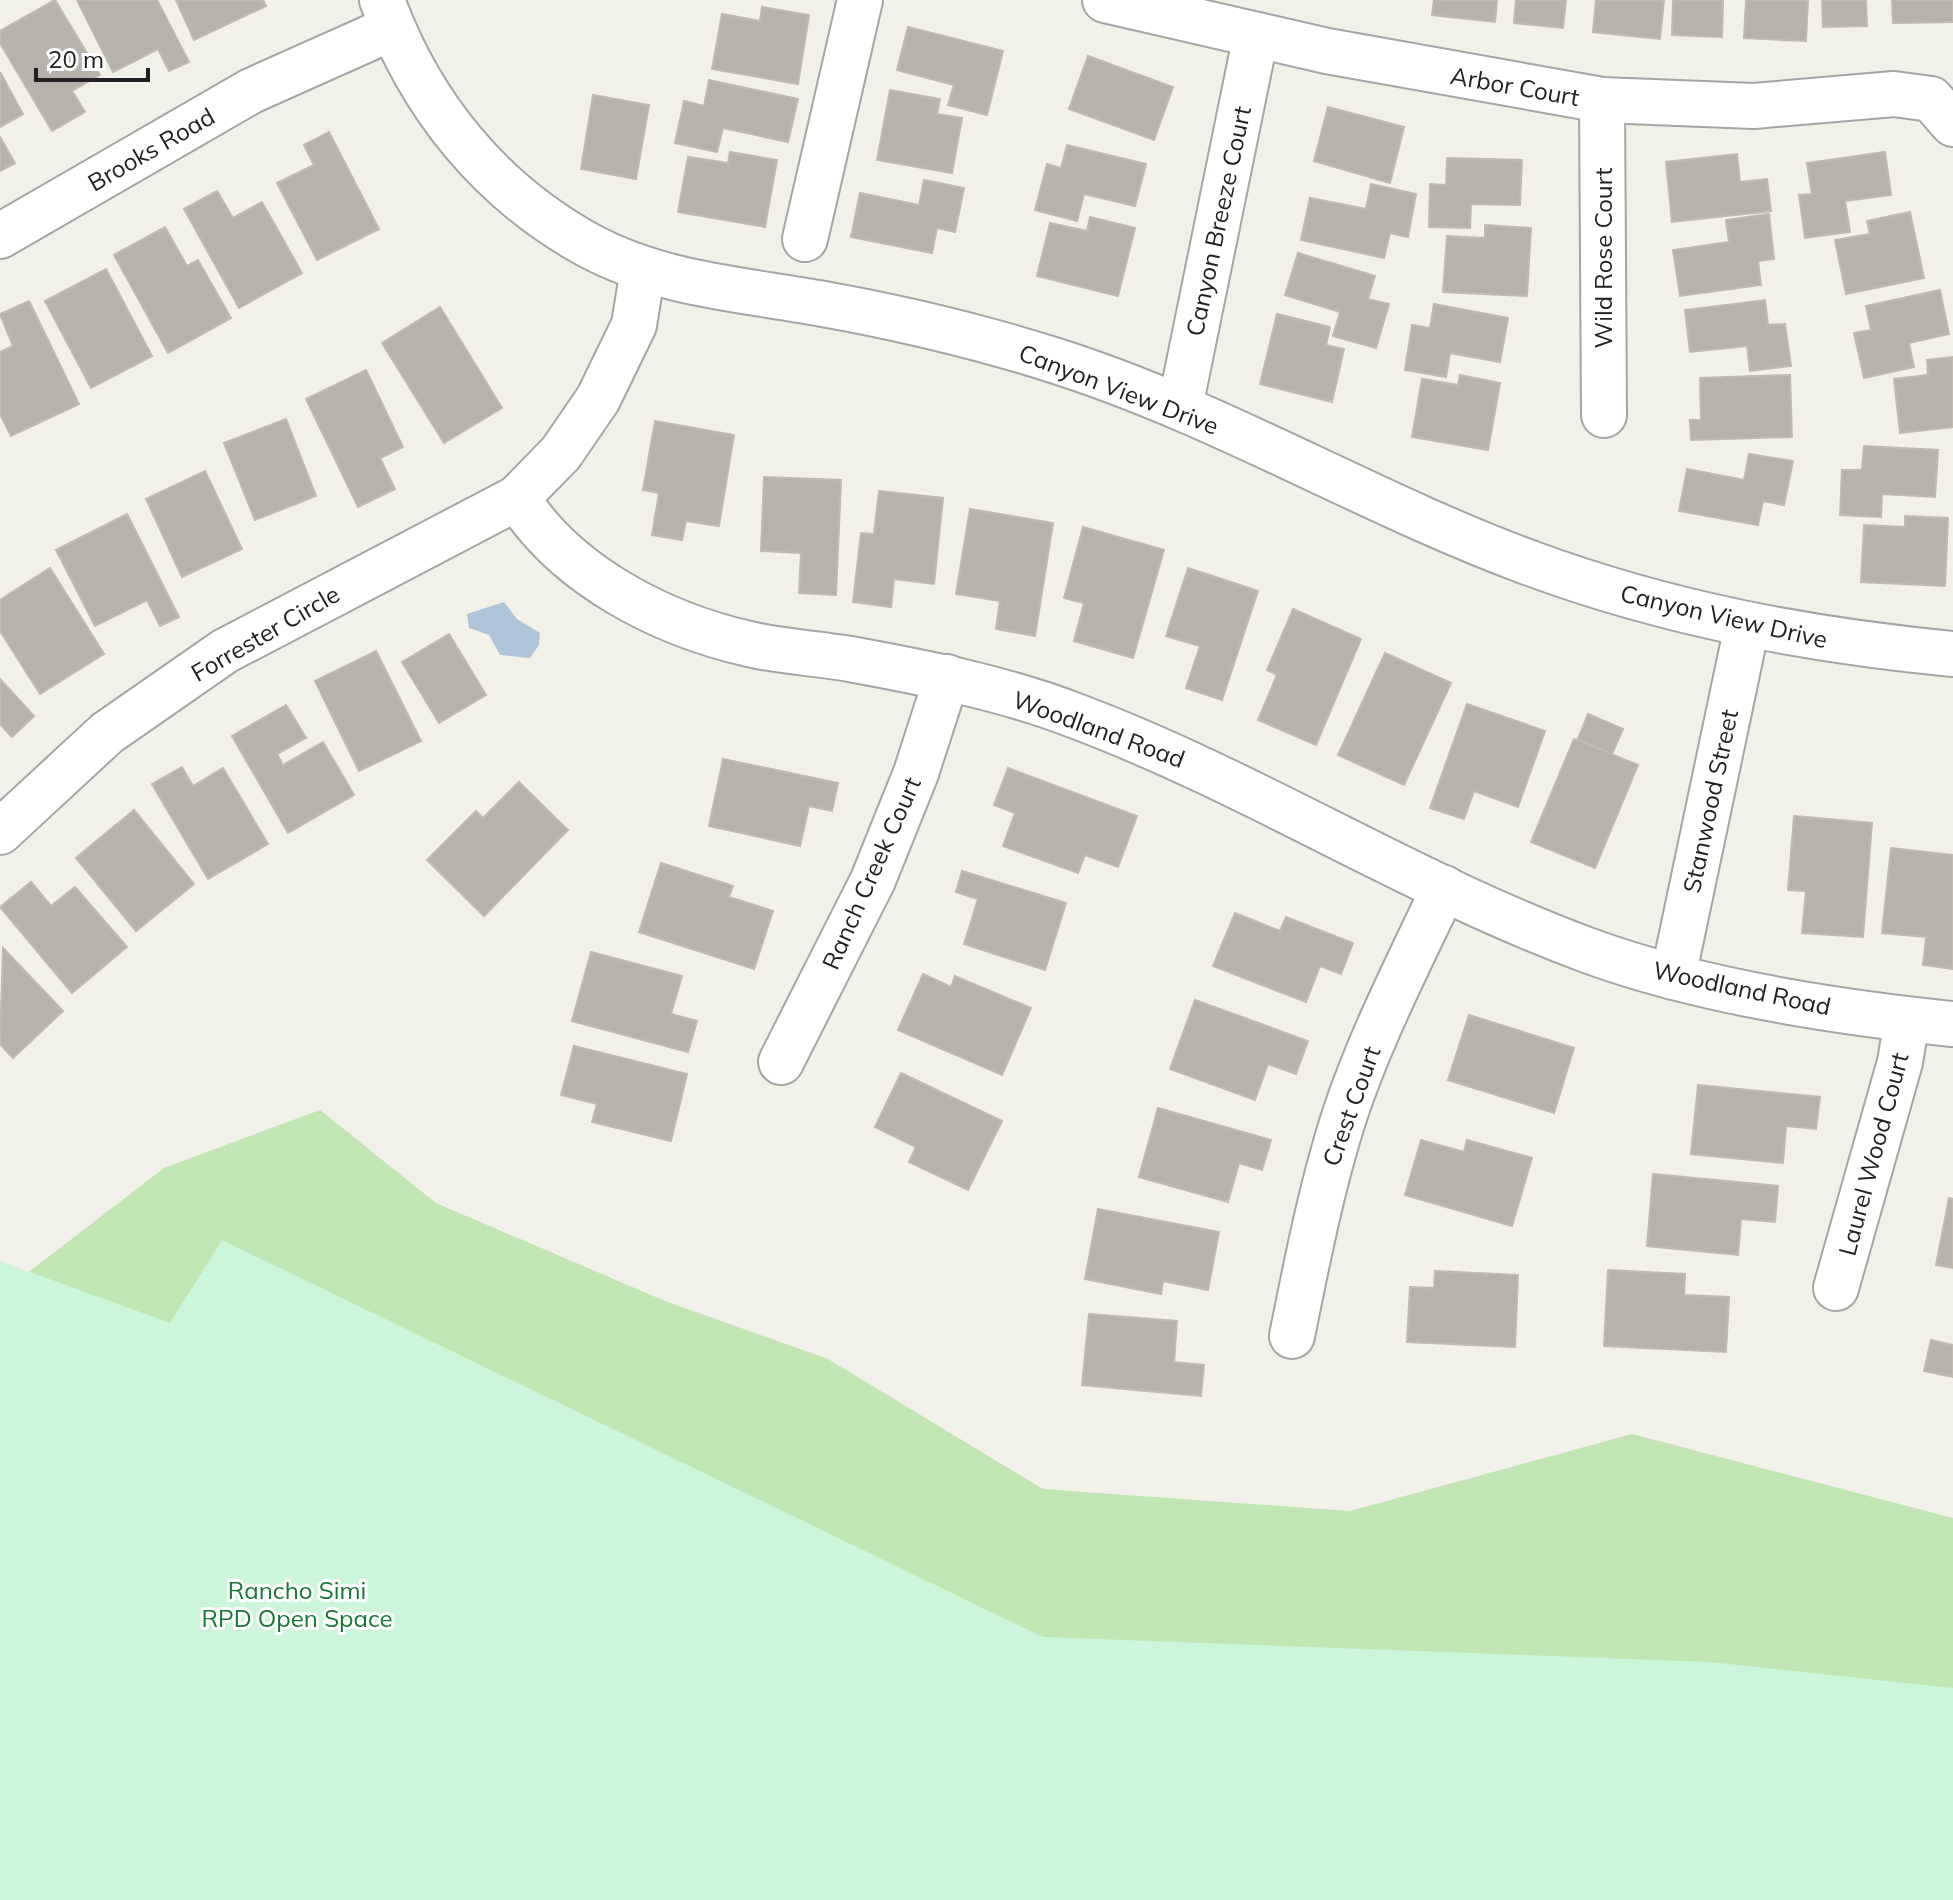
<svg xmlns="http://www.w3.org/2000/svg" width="1953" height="1900" font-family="Mulish,sans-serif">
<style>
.grass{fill:#c1e5b5}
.park{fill:#ccf5d9}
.water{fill:#aec5d9}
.building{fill:#b6b3ac;stroke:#c1baad;stroke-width:2}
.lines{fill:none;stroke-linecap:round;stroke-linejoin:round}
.minor-casing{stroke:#a5a5a5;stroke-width:48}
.minor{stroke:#fff;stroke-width:44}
.labels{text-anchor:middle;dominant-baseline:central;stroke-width:6;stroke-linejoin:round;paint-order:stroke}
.street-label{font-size:24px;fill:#212121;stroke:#fff}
.park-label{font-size:24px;fill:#177736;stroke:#fff}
</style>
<rect width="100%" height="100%" fill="#f1f0e9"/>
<polygon class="grass" points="320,1110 436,1203 665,1301 828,1359 1043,1489 1350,1511 1632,1434 1953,1518 1953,1900 0,1900 0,1294 164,1168"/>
<polygon class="park" points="222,1240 1043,1637 1710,1662 1953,1688 1953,1900 0,1900 0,1261 170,1323"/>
<polygon class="water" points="504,602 517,619 540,633 539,645 530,658 500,655 489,635 469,628 467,614"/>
<g class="building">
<polygon points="55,0 100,75 72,91 85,112 52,131 0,43 0,31"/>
<polygon points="77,0 157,0 189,62 169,71 158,49 113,72"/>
<polygon points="176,0 263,0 266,6 194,40"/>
<polygon points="1434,0 1497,0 1495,22 1432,15"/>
<polygon points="1516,0 1566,0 1563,28 1514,23"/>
<polygon points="1596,0 1664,0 1660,39 1593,32"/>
<polygon points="1673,0 1723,0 1722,37 1672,35"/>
<polygon points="1746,0 1808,0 1806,41 1744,38"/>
<polygon points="1822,0 1866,0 1867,26 1823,27"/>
<polygon points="1892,0 1953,0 1953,22 1893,23"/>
<polygon points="762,7 809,15 798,84 712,69 722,14 760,21"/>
<polygon points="908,27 1003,51 987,115 948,105 954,85 897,70"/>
<polygon points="1088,56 1173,87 1154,140 1069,109"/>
<polygon points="0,72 23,114 0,127"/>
<polygon points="709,80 798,99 788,142 723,128 717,152 675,143 684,101 704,106"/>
<polygon points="890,90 940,99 937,114 962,118 952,173 877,160"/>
<polygon points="593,95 649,105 636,179 581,169"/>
<polygon points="1328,107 1404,127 1390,183 1314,161"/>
<polygon points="329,132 379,229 317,260 277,183 314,165 304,145"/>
<polygon points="0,137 15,163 0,171"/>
<polygon points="1067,145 1146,164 1135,206 1084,194 1077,221 1035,210 1047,164 1061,168"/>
<polygon points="730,152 777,160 765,227 678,212 688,157 728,163"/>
<polygon points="1885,152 1891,195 1845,201 1850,232 1805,238 1799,195 1812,194 1807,163"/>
<polygon points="1737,154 1740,182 1767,179 1771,211 1672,222 1666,162"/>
<polygon points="1447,158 1522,160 1520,205 1471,204 1470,228 1429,227 1430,184 1446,185"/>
<polygon points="924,180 964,188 955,232 937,228 932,253 851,237 860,193 919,205"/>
<polygon points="1371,184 1416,194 1408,237 1390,233 1384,258 1301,240 1310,198 1366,209"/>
<polygon points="217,191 233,218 262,202 302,273 239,308 184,209"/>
<polygon points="1910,212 1924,278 1846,294 1835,240 1870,234 1867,221"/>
<polygon points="1769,214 1774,259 1758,261 1761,285 1680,296 1673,250 1729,242 1726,220"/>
<polygon points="1090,217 1135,228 1118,296 1037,276 1050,223 1087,231"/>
<polygon points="1485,225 1531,228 1527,296 1443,292 1447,236 1485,238"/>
<polygon points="165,227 187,266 198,260 231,318 168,353 114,255"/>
<polygon points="1298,253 1375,276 1368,299 1389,304 1376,348 1333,336 1340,312 1285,295"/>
<polygon points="106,269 152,356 91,388 45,301"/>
<polygon points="1940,290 1949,334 1909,343 1914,367 1864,378 1854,333 1871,330 1866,306"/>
<polygon points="1765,300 1768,325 1785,324 1791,366 1750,371 1747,346 1690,352 1685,310"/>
<polygon points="29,301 79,404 11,436 0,414 0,352 13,346 0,314"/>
<polygon points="1434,304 1508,318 1500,362 1450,353 1446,377 1405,370 1412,325 1430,328"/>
<polygon points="440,307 502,408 444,443 382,343"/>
<polygon points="1277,314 1330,327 1326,345 1344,349 1332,402 1260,384"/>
<polygon points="1953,357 1953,427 1900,433 1894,379 1928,375 1927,360"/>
<polygon points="366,370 403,447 380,458 395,489 358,507 306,399"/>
<polygon points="1460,375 1500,383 1488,450 1412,437 1422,379 1458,385"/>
<polygon points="1790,375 1792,437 1691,440 1690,420 1701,420 1700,378"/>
<polygon points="286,419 316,496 255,520 224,443"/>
<polygon points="655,421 734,435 719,526 686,521 682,540 652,535 659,493 643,490"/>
<polygon points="1864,446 1938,450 1935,497 1882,494 1881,517 1840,515 1842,470 1862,470"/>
<polygon points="1749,454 1793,461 1784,505 1763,501 1758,525 1679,511 1687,469 1744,480"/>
<polygon points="205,471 242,549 182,577 146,499"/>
<polygon points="764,477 841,480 836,595 799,593 801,553 761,551"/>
<polygon points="879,491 943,498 934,584 894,579 891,607 853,602 861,533 874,534"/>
<polygon points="970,509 1053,523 1035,636 996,629 1000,601 956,594"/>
<polygon points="127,514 179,617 160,626 147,600 95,626 56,550"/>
<polygon points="1905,516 1948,518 1945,586 1861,582 1864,525 1905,527"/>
<polygon points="1083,527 1164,550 1133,658 1074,641 1084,603 1064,598"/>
<polygon points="50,568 104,654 40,694 0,631 0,600"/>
<polygon points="1188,568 1258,591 1222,700 1186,688 1200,646 1166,636"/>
<polygon points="1293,609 1361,639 1316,745 1258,720 1277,675 1267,670"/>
<polygon points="449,634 486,695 439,723 402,662"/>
<polygon points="376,651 421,741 359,771 315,681"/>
<polygon points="1385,653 1451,683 1404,785 1338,755"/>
<polygon points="0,679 34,716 12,737 0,724"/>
<polygon points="1467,704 1545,731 1518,807 1474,791 1464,819 1430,808"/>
<polygon points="286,705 306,738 277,754 283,765 323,742 354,795 288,833 232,736"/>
<polygon points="1588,714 1623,729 1612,754 1578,739"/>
<polygon points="1574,739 1638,765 1595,868 1531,842"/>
<polygon points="723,759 838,783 832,811 809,806 800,846 709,826"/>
<polygon points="182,767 193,786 223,768 268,844 208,879 152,784"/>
<polygon points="1008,768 1137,816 1118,867 1085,855 1078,873 1003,846 1015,813 994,805"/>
<polygon points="519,782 568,830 484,916 427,860 476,811 483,818"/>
<polygon points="134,810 194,884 136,931 76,858"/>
<polygon points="1794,816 1872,823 1863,937 1802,933 1806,891 1788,890"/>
<polygon points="1891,848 1953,855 1953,969 1923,965 1926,937 1882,933"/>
<polygon points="661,863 733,886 729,897 773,911 754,969 639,932"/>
<polygon points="962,871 1066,903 1045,970 964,944 978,899 956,892"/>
<polygon points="31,882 51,906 75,887 127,947 72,993 0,907"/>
<polygon points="1235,913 1280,931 1286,917 1353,943 1341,974 1320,966 1306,1002 1213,966"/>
<polygon points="3,948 63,1011 13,1058 0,1044"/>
<polygon points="591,952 682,976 671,1014 697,1021 688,1052 572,1021"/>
<polygon points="923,974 951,987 955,976 1031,1008 1002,1075 898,1030"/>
<polygon points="1195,1000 1308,1041 1296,1074 1268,1064 1255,1100 1170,1069"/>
<polygon points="1469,1015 1574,1048 1554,1113 1448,1080"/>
<polygon points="574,1046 687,1074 671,1141 592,1122 597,1104 561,1095"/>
<polygon points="901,1073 1002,1121 968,1190 909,1162 916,1147 875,1127"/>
<polygon points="1698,1085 1820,1097 1816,1129 1786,1126 1783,1163 1691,1154"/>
<polygon points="1158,1108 1271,1140 1262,1170 1239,1163 1228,1202 1139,1177"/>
<polygon points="1421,1140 1464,1152 1467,1140 1532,1158 1512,1226 1405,1195"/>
<polygon points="1653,1174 1778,1186 1775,1222 1741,1219 1738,1255 1647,1246"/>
<polygon points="1949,1198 1953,1199 1953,1268 1936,1265"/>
<polygon points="1098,1209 1219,1232 1208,1290 1163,1281 1161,1294 1085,1279"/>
<polygon points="1608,1270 1685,1274 1684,1295 1729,1297 1726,1352 1604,1346"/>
<polygon points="1435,1271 1518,1275 1515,1347 1407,1342 1410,1287 1434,1288"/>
<polygon points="1089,1314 1177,1321 1174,1362 1204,1365 1201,1396 1082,1385"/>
<polygon points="1931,1340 1953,1345 1953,1377 1924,1371"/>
</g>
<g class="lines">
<g class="minor-casing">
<g id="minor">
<path d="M382,0C420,105 490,191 588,245C660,284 739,289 818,303C897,317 974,335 1050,359C1217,411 1367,503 1530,563C1668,614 1808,640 1953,654"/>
<polyline points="1105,0 1327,51 1602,100 1754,106 1894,94 1931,99 1953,124"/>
<polyline points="1602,100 1604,415"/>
<polyline points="0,236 251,91 392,28"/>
<polyline points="805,239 860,0"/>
<polyline points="1180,407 1256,35"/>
<path d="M517,498C567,576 661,624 749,644C782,652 816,653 850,659C926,673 1004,688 1076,716C1252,782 1411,885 1587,950C1698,991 1835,1012 1953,1024"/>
<polyline points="0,832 107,733 225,651 517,498 561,453 598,399 634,325 643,269"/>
<polyline points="1673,977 1747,626"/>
<polyline points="781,1062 873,880 916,773 947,677"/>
<polyline points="1836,1288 1900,1062 1907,1020"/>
<path d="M1292,1336C1307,1262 1321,1189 1344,1117C1370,1038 1409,963 1444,888"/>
</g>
</g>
<use href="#minor" class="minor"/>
</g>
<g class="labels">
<g class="street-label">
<text transform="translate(1515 86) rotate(10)">Arbor Court</text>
<text transform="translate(151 149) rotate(-30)">Brooks Road</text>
<text transform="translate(1218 221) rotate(-78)">Canyon Breeze Court</text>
<text transform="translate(1603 258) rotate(-90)">Wild Rose Court</text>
<text transform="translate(1119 389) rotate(21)">Canyon View Drive</text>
<text transform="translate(1724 616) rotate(13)">Canyon View Drive</text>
<text transform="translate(265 633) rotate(-30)">Forrester Circle</text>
<text transform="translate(1099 729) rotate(20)">Woodland Road</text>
<text transform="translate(1710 801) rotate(-78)">Stanwood Street</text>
<text transform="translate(871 873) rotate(-66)">Ranch Creek Court</text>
<text transform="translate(1742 988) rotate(12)">Woodland Road</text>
<text transform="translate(1351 1106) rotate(-70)">Crest Court</text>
<text transform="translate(1873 1154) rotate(-75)">Laurel Wood Court</text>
</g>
<g class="park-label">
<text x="297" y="1590">Rancho Simi<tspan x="297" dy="28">RPD Open Space</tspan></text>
</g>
</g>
<path d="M36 68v12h112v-12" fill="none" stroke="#212121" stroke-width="4"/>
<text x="48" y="68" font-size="24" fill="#212121" stroke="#ffffff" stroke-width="6" paint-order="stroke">20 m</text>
</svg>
